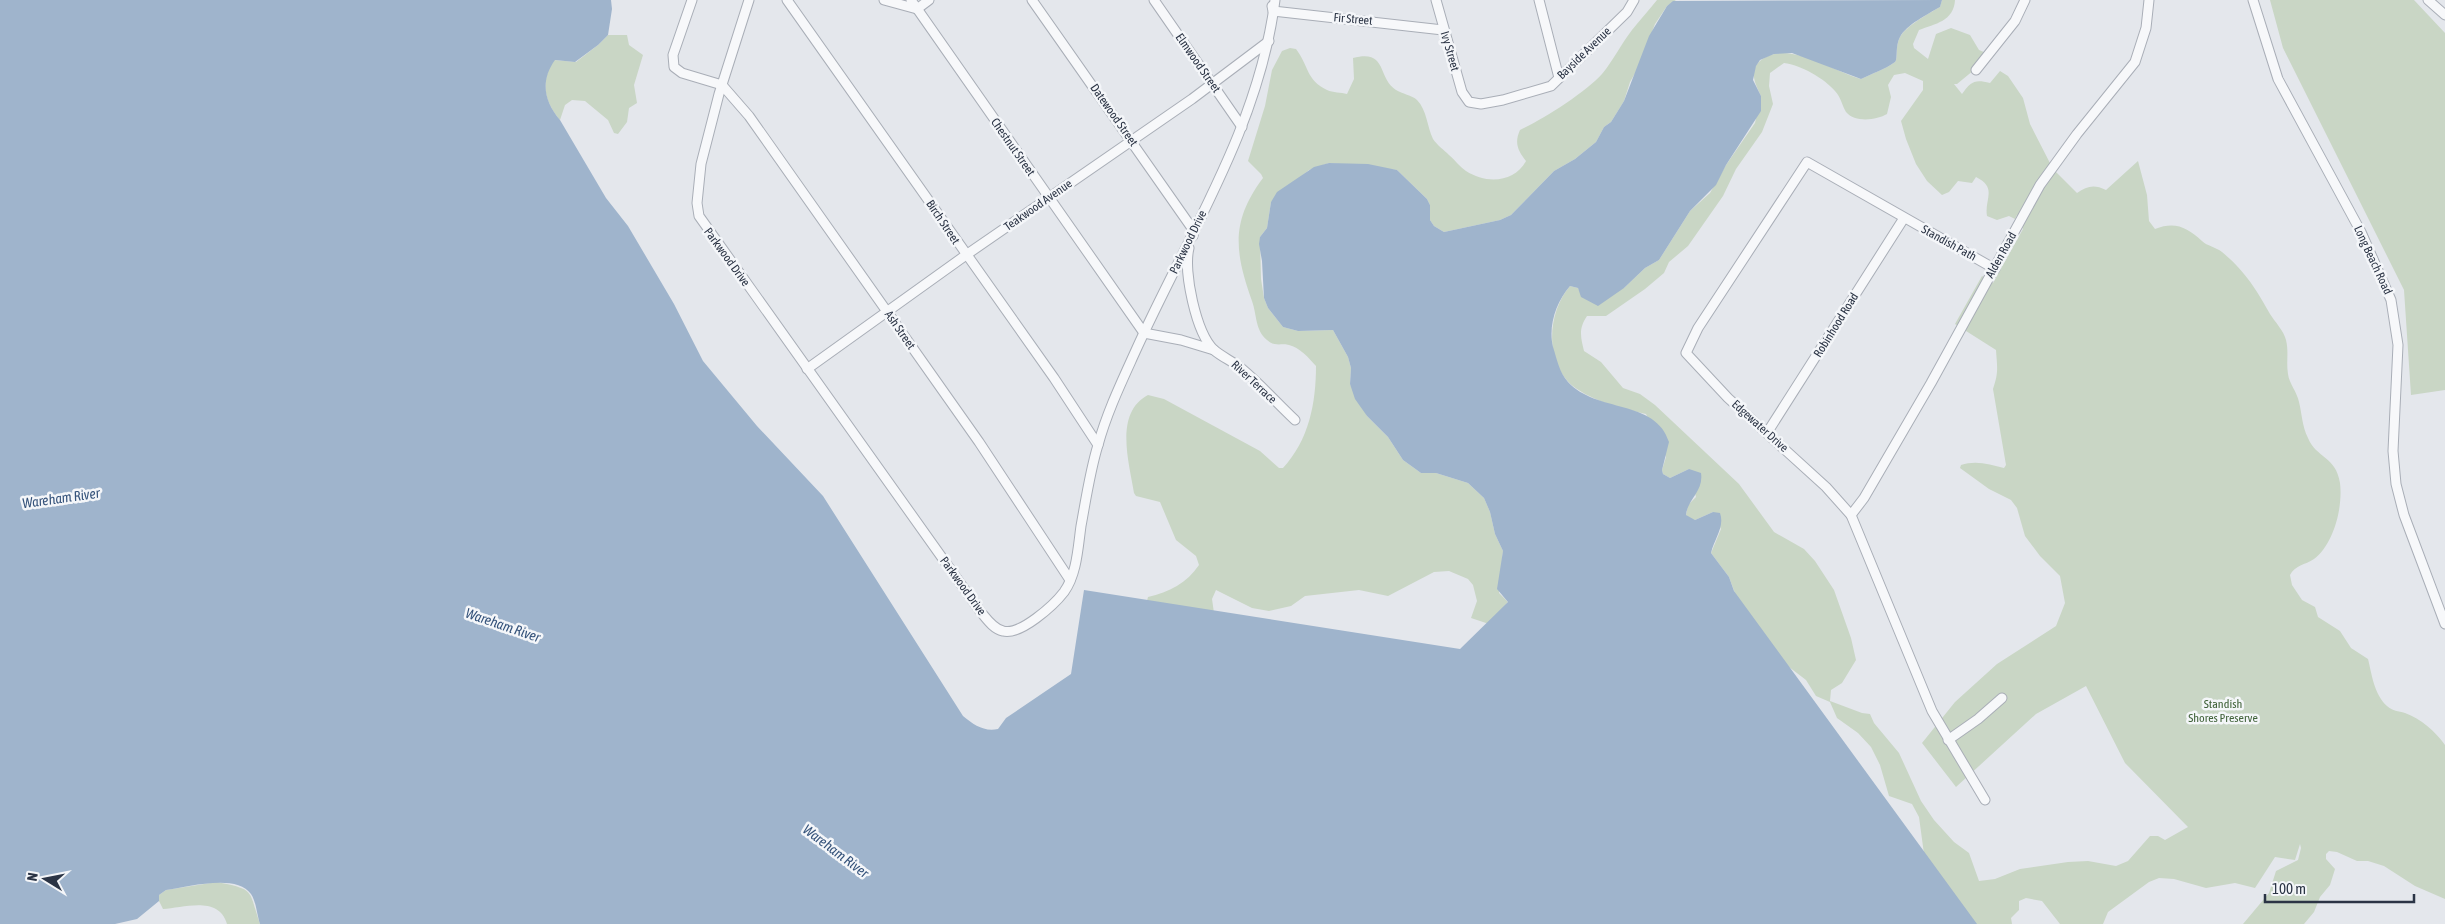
<svg xmlns="http://www.w3.org/2000/svg" width="2445" height="924" font-family="'Asap Condensed',sans-serif">
<style>
.green{fill:#c9d6c5;fill-rule:evenodd}
.water{fill:#9fb4cc}
.lines{fill:none;stroke-linecap:round;stroke-linejoin:round}
.minor-casing{stroke:#a9aeb7;stroke-width:11}
.minor{stroke:#f7f8fa;stroke-width:9}
.labels{text-anchor:middle;dominant-baseline:central;stroke-width:5;stroke-linejoin:round;paint-order:stroke}
.street-label{font-size:12px;fill:#2b3445;stroke:#f4f6f9}
.park-label{font-size:12px;fill:#3f6138;stroke:#f4f6f9}
.water-label{font-size:14px;font-style:italic;fill:#34527a;stroke:#f4f6f9}
</style>
<rect width="100%" height="100%" fill="#e4e7ec"/>
<g class="green">
<path d="M1657,0H1676L1667,6L1655,24L1638,68L1630,82L1624,101L1611,122L1604,127L1596,142L1575,159L1554,171L1511,215L1500,220L1444,232L1434,226L1430,220V205L1427,199L1397,170L1329,163L1309,170L1271,202L1267,228L1260,237L1261,279L1264,298L1268,308L1283,327L1298,331L1333,330L1348,357L1351,368L1350,384L1367,416L1388,437L1403,460L1421,473H1436L1468,483L1484,498L1490,512L1495,534L1503,551L1499,593L1508,602L1489,624L1471,618L1477,601L1473,585L1468,579L1449,571L1434,572L1388,596L1359,590L1305,596L1291,606L1269,611L1252,608L1216,590L1212,599L1214,613L1143,616L1148,597C1169,592 1187,583 1199,565L1196,556L1176,540L1160,502L1136,496L1134,493C1129,462 1114,413 1148,395L1164,399L1260,451L1279,468H1283C1309,440 1316,403 1316,366C1309,358 1299,347 1289,345C1280,343 1275,347 1267,340C1255,330 1257,315 1252,301C1235,253 1230,222 1263,178L1261,174L1248,161L1265,106L1272,70L1282,51L1290,48L1296,49C1309,66 1306,80 1327,90C1333,93 1341,92 1347,94L1354,79L1353,58C1388,49 1377,78 1396,90C1402,94 1412,95 1417,100C1427,110 1427,127 1433,139C1437,145 1444,150 1449,155C1455,160 1460,167 1466,171C1486,184 1514,183 1526,161C1518,151 1514,143 1520,130C1542,120 1586,92 1602,74C1613,61 1621,44 1632,30C1640,20 1649,10 1657,0Z"/>
<path d="M1942,0H1955C1954,21 1935,24 1919,30L1913,44L1914,48L1928,59L1936,34L1951,28L1970,35L1979,50L1986,53L1974,70L1957,84H1954L1962,94C1971,81 1975,79 1990,83L2000,71L2008,76L2023,98L2030,124L2053,169L2077,193C2087,186 2094,184 2106,190L2138,161L2147,195L2149,221L2155,229C2176,221 2187,228 2202,241C2207,246 2216,247 2222,252C2245,271 2256,289 2270,314C2275,322 2284,331 2286,340C2289,352 2286,362 2288,374C2289,383 2297,392 2299,402C2302,414 2302,426 2308,438C2316,458 2336,456 2340,483C2343,507 2334,544 2314,559C2305,565 2295,565 2290,575L2292,585L2302,600L2315,607L2318,617L2340,631L2351,648L2368,659C2372,675 2374,694 2387,706C2393,711 2398,711 2405,713C2421,719 2435,731 2445,745V899L2415,886L2384,866L2368,861H2357L2337,852L2329,851L2326,854V859L2335,869L2330,885L2320,897L2314,912L2304,924H2243L2269,893L2276,871L2298,860L2301,848L2300,844L2295,860L2275,857L2255,888L2235,883L2206,888L2174,879L2159,878L2149,882L2108,912L2103,924H2060L2042,901L2026,898L2019,901V910L2011,918L2012,924H1901L1927,876L1919,817L1912,804L1889,796L1880,765L1871,747L1858,733L1837,718L1830,702L1816,696L1806,680L1776,657L1736,596L1729,577L1711,553L1721,529L1713,512L1695,520L1688,518L1686,515L1688,505L1696,497L1689,469L1670,478L1663,474L1662,470L1666,457L1646,414C1623,409 1598,403 1577,389C1544,367 1546,314 1570,286L1578,288L1580,292L1624,288L1645,268L1659,260L1690,211L1710,193L1726,165L1755,123L1761,96C1756,85 1748,71 1760,61C1786,38 1833,72 1861,79C1873,73 1884,70 1895,62C1898,60 1895,46 1900,37C1906,26 1928,14 1940,7ZM1784,63C1801,65 1825,79 1835,91C1841,97 1842,106 1846,112C1855,123 1877,120 1887,114L1891,97L1888,85L1894,75L1905,73L1923,81V90L1901,121L1906,139L1916,164L1927,181L1942,195L1949,192L1958,181L1972,183L1976,177C1998,188 1984,199 1987,216L1997,220L2009,216L2015,219L2017,215L2023,229L1993,283L1982,276L1955,324L1996,350C1997,366 1999,372 1993,389L2006,465L2004,468C1990,464 1975,460 1961,465L1960,468L1989,489L2011,500L2017,508L2025,536L2040,556L2060,576L2065,603L2056,626L1997,664L1955,702L1922,743L1956,787L2036,714L2086,686L2125,763L2188,827L2165,840L2158,836H2150L2128,861L2116,866L2088,861L2068,862L2020,869L1995,879L1979,881L1969,853L1954,842L1934,820L1921,801L1899,753L1874,723L1870,714L1862,713L1830,701L1831,690L1842,683L1856,660L1851,638L1834,590L1815,561L1804,549L1774,532L1739,484L1655,405L1640,394L1623,388L1601,362L1584,351C1581,338 1578,329 1587,316H1606L1645,289L1664,273L1669,262L1688,246L1723,196L1736,169L1762,132L1773,104L1769,86L1770,73Z"/>
<polygon points="2270,0 2414,0 2445,33 2445,390 2411,395 2404,290 2283,48"/>
<path d="M608,35H627L629,45L643,55L634,85L637,103L629,108L627,122L618,134L614,133L608,120L585,101L572,100L565,105L560,120C544,101 540,81 554,60L576,62L598,45Z"/>
<path d="M217,882C256,890 248,889 260,924H227C219,895 183,908 163,909L159,901V895L166,890Z"/>
</g>
<path class="water" d="M0,0H611L612,9L608,35L598,45L575,62L555,60C540,81 544,101 560,120L606,198L628,226L674,304L703,361L757,426L823,496L963,716C974,725 984,732 998,729L1006,718L1071,674L1084,590L1460,649L1508,602L1497,589L1503,551L1495,534L1490,512L1484,498L1468,483L1436,473H1421L1403,460L1388,437L1367,416L1355,399L1350,384L1351,368L1348,357L1333,330L1298,331L1283,327L1268,308L1264,298L1262,261L1259,244L1260,237L1267,228L1271,202L1277,192L1314,167L1329,163L1368,164L1397,170L1427,199L1430,205V220L1434,226L1444,232L1500,220L1511,215L1554,171L1575,159L1596,142L1604,127L1611,122L1624,101L1649,36L1667,6L1673,1L1942,0L1940,7C1928,14 1906,25 1900,37C1895,46 1898,60 1895,62C1884,70 1873,73 1861,79L1792,53L1774,54L1760,60L1756,66L1753,80L1761,96V111L1726,165L1716,185L1690,211L1659,260L1645,268L1624,288L1598,306L1581,297L1578,288L1570,286C1556,302 1548,326 1553,347C1557,359 1559,372 1568,382C1596,413 1656,399 1669,442L1662,470L1663,474L1670,478L1689,469L1701,473C1704,491 1687,500 1686,515L1695,520L1713,512L1720,513C1725,527 1714,539 1711,553L1729,577L1734,591L1977,924H260C257,915 256,901 251,894C237,873 187,887 166,890L159,895V901L137,919L115,924H0Z"/>
<g class="lines">
<g class="minor-casing">
<g id="minor">
<polyline points="692,0 673,55 674,67 682,73 722,85 749,116 979,442 1070,580"/>
<path d="M749,0L719,94L701,164L697,203L699,216L980,611C986,618 993,629 1003,631C1020,636 1054,605 1064,592C1077,574 1078,547 1081,526C1086,499 1090,471 1098,445C1107,412 1122,381 1136,350C1188,235 1259,127 1275,0"/>
<polyline points="787,0 1054,378 1098,445"/>
<polyline points="884,0 917,9 929,0"/>
<polyline points="911,0 1144,333 1181,340 1214,350"/>
<polyline points="1032,0 1194,231 1193,236"/>
<polyline points="1154,0 1242,127"/>
<polyline points="1436,0 1462,92 1469,102 1481,104 1503,100 1551,86 1627,12 1634,0"/>
<polyline points="1539,0 1559,78"/>
<polyline points="2253,0 2278,79 2361,232 2391,300 2398,345 2393,451 2396,484 2404,515 2445,624"/>
<polyline points="2428,0 2445,15"/>
<polyline points="1272,6 1273,11 1443,30"/>
<polyline points="1976,70 2015,21 2025,0"/>
<path d="M1189,248C1183,271 1196,333 1214,350C1222,357 1234,362 1242,369C1261,385 1277,403 1295,420"/>
<polyline points="807,369 966,255 1192,99 1269,41"/>
<polyline points="1767,433 1904,218"/>
<polyline points="1851,515 1864,498 1931,383 2040,185 2077,134 2135,62 2146,28 2149,0"/>
<polyline points="1948,740 1978,719 2002,698"/>
<polyline points="1985,800 1932,711 1851,515 1826,487 1728,398 1686,353 1698,328 1807,162 1995,269"/>
</g>
</g>
<use href="#minor" class="minor"/>
</g>
<g class="labels">
<g class="street-label">
<text transform="translate(1353 19) rotate(5)">Fir Street</text>
<text transform="translate(1450 51) rotate(74)">Ivy Street</text>
<text transform="translate(1584 53) rotate(-44)">Bayside Avenue</text>
<text transform="translate(1198 63) rotate(55)">Elmwood Street</text>
<text transform="translate(1114 115) rotate(55)">Datewood Street</text>
<text transform="translate(1013 147) rotate(55)">Chestnut Street</text>
<text transform="translate(1038 205) rotate(-35)">Teakwood Avenue</text>
<text transform="translate(943 222) rotate(56)">Birch Street</text>
<text transform="translate(1188 242) rotate(-64)">Parkwood Drive</text>
<text transform="translate(1949 243) rotate(29)">Standish Path</text>
<text transform="translate(2001 255) rotate(-61)">Alden Road</text>
<text transform="translate(727 257) rotate(54)">Parkwood Drive</text>
<text transform="translate(2373 260) rotate(65)">Long Beach Road</text>
<text transform="translate(1836 325) rotate(-58)">Robinhood Road</text>
<text transform="translate(900 330) rotate(55)">Ash Street</text>
<text transform="translate(1254 382) rotate(43)">River Terrace</text>
<text transform="translate(1760 426) rotate(42)">Edgewater Drive</text>
<text transform="translate(963 586) rotate(54)">Parkwood Drive</text>
</g>
<g class="park-label">
<text x="2223" y="704">Standish<tspan x="2223" dy="14">Shores Preserve</tspan></text>
</g>
<g class="water-label">
<text transform="translate(61 498) rotate(-8)">Wareham River</text>
<text transform="translate(503 625) rotate(19)">Wareham River</text>
<text transform="translate(836 851) rotate(37)">Wareham River</text>
</g>
</g>
<g transform="translate(45 879) rotate(280)" stroke="#f4f6f9" stroke-width="4" paint-order="stroke">
<path d="M0-4L9 19L0 12L-9 19Z" fill="#2b3445"/>
<text y="-8" font-size="14" font-weight="bold" text-anchor="middle" fill="#2b3445">N</text>
</g>
<path d="M2265 894v8h149v-8" fill="none" stroke="#2b3445" stroke-width="2.5"/>
<text x="2272" y="894" font-size="15" fill="#2b3445" stroke="#f4f6f9" stroke-width="4" paint-order="stroke">100 m</text>
</svg>
